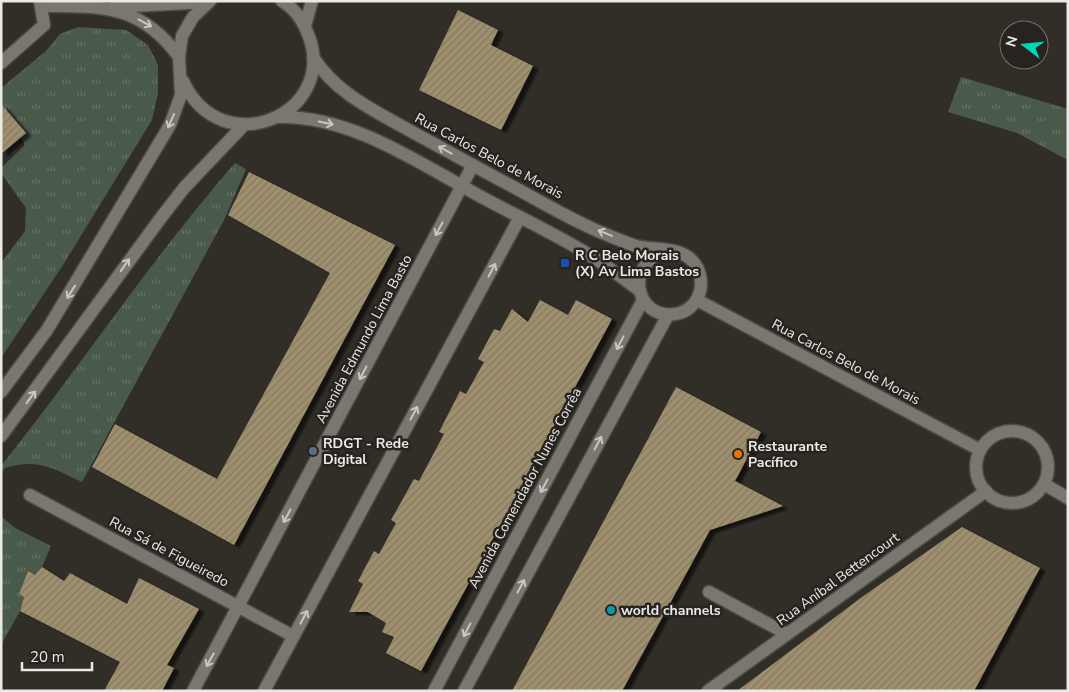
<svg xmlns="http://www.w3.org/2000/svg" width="1069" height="692" font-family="'Nunito Sans',sans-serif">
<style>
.grass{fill:url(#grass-tufts)}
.building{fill:url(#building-hatch);filter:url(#shadow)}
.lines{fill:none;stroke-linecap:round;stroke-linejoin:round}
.minor-casing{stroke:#4b4944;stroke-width:15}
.minor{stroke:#7a7770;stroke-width:12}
.oneway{stroke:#c9c7c3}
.transit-dot{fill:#1a4fb4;stroke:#27241f;stroke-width:2}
.service-dot{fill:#5c6f8a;stroke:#27241f;stroke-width:2}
.food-dot{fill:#e8710a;stroke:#27241f;stroke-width:2}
.culture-dot{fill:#0f9aa8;stroke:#27241f;stroke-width:2}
.labels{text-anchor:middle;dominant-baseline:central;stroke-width:5;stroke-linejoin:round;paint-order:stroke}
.street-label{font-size:14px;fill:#ebe9e6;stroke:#27241f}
.poi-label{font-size:14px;font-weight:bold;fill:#ebe9e6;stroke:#27241f;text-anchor:start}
</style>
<defs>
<pattern id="grass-tufts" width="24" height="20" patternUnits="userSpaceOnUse" patternTransform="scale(1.25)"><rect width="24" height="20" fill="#495a4b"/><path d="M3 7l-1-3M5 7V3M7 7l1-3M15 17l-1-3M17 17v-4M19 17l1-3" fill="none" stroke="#637265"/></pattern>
<pattern id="building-hatch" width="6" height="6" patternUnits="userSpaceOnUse" patternTransform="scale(1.25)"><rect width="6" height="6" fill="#9f8f6e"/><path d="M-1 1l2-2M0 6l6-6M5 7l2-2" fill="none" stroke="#847962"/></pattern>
<filter id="shadow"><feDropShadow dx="5.5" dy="3" stdDeviation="1" flood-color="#0009"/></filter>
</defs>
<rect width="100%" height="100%" fill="#312e28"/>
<g class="grass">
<polygon points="78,27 126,30 148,45 158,65 158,93 152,120 63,265 1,358 1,263 25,231 26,208 1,173 1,168 25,145 21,137 26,133 1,104 1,88 46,51 60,34"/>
<polygon points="961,77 1068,109 1068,160 1017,133 948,112"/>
<path d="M235,163L246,169L224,220L82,482C53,468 37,458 5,468L1,473V466C81,366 151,259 235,163Z"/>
<polygon points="1,516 15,528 51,546 42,567 35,575 28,572 19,594 24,597 20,611 1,645"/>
</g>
<g class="building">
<polygon points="458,10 498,30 491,45 533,66 501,130 419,90"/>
<polygon points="1,104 26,133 1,154"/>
<polygon points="249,172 395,245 234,545 92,467 115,424 217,479 330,273 228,215"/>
<polygon points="540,300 568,315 576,300 612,319 421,671 386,653 394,637 382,632 386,623 368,612 349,612 363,584 358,581 374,551 379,554 396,523 391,520 414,479 419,481 444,434 439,432 460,391 466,394 484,362 478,359 494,329 500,331 512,309 528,322"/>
<polygon points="676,387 761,432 735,481 783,506 710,530 622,691 512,691"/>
<polygon points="962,527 1040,568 974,691 737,691 862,597"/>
<polygon points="42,567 64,581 70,573 127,604 139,578 199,609 167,665 174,668 162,691 104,691 120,662 20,611 24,597 19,594 28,571 35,575"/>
</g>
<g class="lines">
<g class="minor-casing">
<g id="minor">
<path d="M41,6C101,6 141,4 179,57"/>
<polyline points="113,7 208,2"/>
<polyline points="305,26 312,1"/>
<path d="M313,57C336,94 377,112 414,133C444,149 474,166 504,182C537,199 570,220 605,234C615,238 626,243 636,246C652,250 674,247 688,257C710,273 703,310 675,314C636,320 622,263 668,251"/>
<polyline points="1,63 44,25 40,1"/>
<path d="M183,81C221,165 340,114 308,34C303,21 294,8 282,1"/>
<path d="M278,117C349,115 416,161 476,194C516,216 558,235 596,259C611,269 625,280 639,290"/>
<polyline points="697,300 980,450"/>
<polyline points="1,392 47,330 170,125 181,95 179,57 182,36 193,17 210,1"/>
<circle cx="1012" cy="467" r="36"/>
<polyline points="1,436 160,219 184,188 243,126"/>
<polyline points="1044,484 1068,498"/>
<polyline points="30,495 293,636"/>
<polyline points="709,592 787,634"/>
<polyline points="193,691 473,165"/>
<polyline points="264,691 520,217"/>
<polyline points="434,691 643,300"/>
<polyline points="464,691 668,315"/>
<polyline points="708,691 986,491"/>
</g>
</g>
<use href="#minor" class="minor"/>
</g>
<defs><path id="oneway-shaft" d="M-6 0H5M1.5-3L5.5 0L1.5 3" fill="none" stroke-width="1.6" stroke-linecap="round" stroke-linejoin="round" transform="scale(1.25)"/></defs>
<g class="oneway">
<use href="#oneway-shaft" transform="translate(145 23) rotate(28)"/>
<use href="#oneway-shaft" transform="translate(171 121) rotate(114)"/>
<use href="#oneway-shaft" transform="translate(326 123) rotate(12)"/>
<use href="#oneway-shaft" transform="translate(445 150) rotate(-151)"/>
<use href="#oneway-shaft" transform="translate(439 229) rotate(118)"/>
<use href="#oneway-shaft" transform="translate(605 233) rotate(-158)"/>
<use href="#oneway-shaft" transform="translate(125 265) rotate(-55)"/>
<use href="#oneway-shaft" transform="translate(492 270) rotate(-62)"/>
<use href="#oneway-shaft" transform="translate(71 292) rotate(122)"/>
<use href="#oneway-shaft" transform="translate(620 343) rotate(118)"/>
<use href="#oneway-shaft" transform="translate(363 373) rotate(118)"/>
<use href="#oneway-shaft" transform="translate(31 397) rotate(-54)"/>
<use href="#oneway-shaft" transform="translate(414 413) rotate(-62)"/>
<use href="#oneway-shaft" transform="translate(598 443) rotate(-62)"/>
<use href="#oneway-shaft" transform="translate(544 486) rotate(118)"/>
<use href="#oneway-shaft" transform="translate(287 516) rotate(118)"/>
<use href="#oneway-shaft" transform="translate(521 586) rotate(-62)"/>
<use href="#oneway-shaft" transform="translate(304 617) rotate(-62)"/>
<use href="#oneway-shaft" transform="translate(467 630) rotate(118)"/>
<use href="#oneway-shaft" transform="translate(210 660) rotate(119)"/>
</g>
<rect class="transit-dot" x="560" y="258" width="10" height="10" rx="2.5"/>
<circle class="service-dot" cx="313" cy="451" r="5"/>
<circle class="food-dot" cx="738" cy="454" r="5"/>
<circle class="culture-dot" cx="611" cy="610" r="5"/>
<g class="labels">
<g class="street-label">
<text transform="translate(489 156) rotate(28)">Rua Carlos Belo de Morais</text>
<text transform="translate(364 339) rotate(-62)">Avenida Edmundo Lima Basto</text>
<text transform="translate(846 362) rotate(28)">Rua Carlos Belo de Morais</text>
<text transform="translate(525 488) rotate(-62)">Avenida Comendador Nunes Corrêa</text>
<text transform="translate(169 552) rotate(28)">Rua Sá de Figueiredo</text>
<text transform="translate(838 579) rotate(-36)">Rua Aníbal Bettencourt</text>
</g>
<g class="poi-label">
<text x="575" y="255">R C Belo Morais<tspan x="575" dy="16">(X) Av Lima Bastos</tspan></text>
<text x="323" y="443">RDGT - Rede<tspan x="323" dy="16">Digital</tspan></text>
<text x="748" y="446">Restaurante<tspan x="748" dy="16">Pacífico</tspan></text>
<text x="621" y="610">world channels</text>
</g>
</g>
<rect width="1069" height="692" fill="none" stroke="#ebe9e6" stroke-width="5"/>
<g transform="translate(1024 45) rotate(286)"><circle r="24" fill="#27241f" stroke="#75736f"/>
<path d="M0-4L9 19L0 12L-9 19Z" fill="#00d5b7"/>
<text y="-8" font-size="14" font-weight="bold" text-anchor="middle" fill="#ebe9e6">N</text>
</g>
<path d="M22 662v8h70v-8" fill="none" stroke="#ebe9e6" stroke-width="2.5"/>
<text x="30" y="662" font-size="15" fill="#ebe9e6" stroke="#27241f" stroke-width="4" paint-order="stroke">20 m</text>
</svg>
